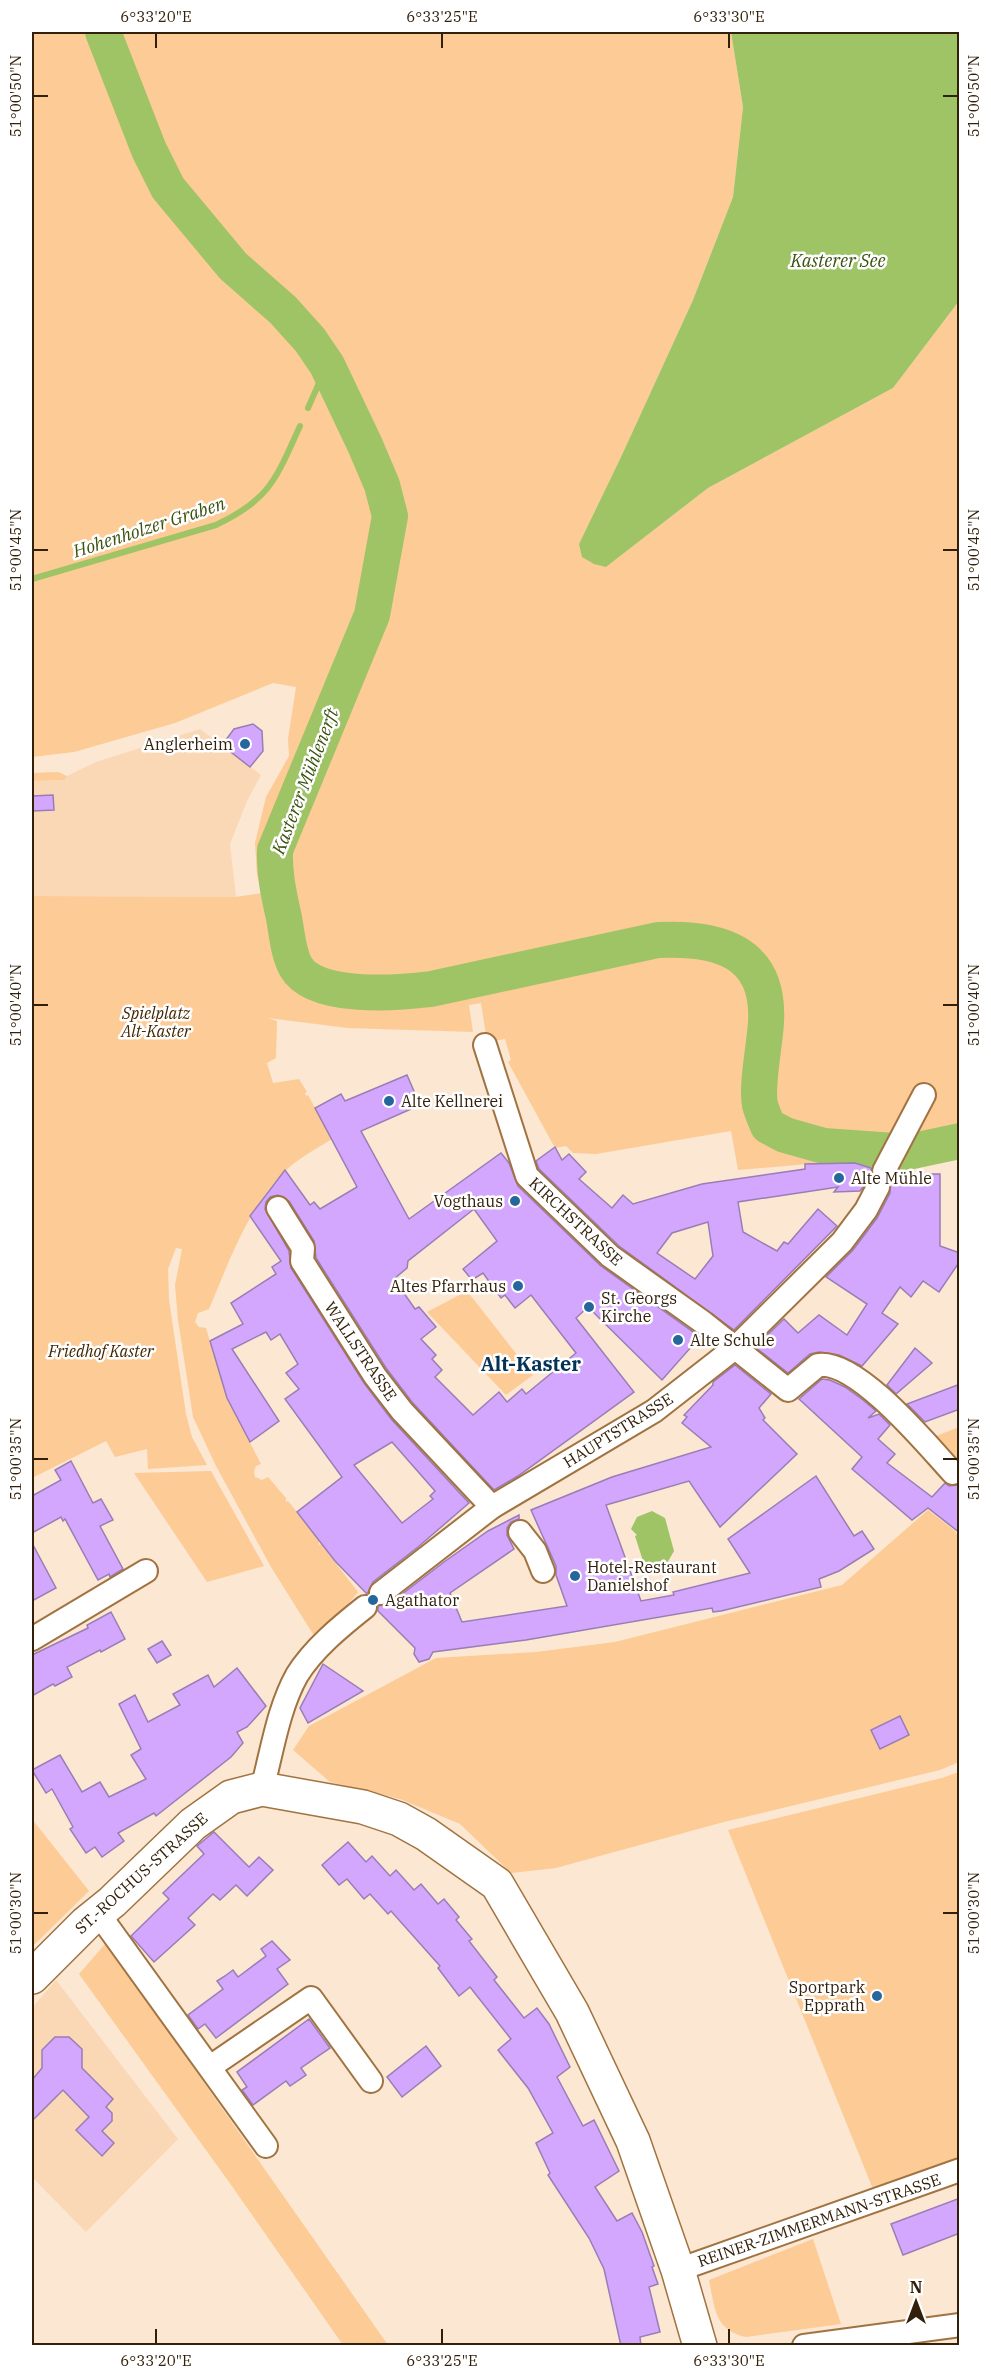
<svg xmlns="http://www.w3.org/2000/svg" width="991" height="2377" font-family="'IBM Plex Serif',serif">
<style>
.built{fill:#fad8b6}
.green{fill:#fdcb96}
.water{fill:#9ec466}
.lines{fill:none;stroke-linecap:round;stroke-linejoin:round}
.stream{stroke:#9ec466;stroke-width:6}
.river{stroke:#9ec466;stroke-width:36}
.building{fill:#d4a7fe;stroke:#997db5;stroke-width:1.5;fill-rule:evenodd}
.street-casing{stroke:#a17341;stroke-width:26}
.secondary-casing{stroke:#a17341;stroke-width:36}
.street{stroke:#fff;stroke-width:22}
.secondary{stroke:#fff;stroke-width:33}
.ticks{fill:none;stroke:#33200b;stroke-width:2}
.poi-dot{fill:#25669c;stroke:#fff;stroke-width:2}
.labels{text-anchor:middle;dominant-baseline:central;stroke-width:5;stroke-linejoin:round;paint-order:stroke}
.poi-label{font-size:16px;fill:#33200b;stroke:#fff;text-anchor:start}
.park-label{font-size:16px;font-style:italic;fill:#412501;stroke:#fff}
.street-label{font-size:16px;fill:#33200b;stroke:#fff}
.water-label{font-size:18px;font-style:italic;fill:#3b520e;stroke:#fff}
.quarter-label{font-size:20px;font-weight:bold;fill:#033357;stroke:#fff}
.neatline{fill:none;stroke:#33200b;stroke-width:2}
.ticks-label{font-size:15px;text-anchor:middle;fill:#33200b}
</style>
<rect width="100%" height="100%" fill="#fbe7d2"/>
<g class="built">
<polygon points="200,729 261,775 247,801 230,844 236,897 32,896 32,781 64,780 67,776 96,762"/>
<polygon points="56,1980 178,2139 86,2232 32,2177 32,2008"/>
</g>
<g class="green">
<path d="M32,32H731L743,107L733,197L693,300L621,457L579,544L606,567L708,488L893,388L959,301V1159L808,1164L738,1170L731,1131L596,1154L573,1153L566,1146L555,1148L508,1062L511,1060L505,1039L487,1042L481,1003L469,1005L473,1032L348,1028L268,1018L277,1021L276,1058L267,1063L273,1083L299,1079L307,1092L305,1093L306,1096L308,1095L332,1139C316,1149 295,1160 282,1174C246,1212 229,1262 209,1309L198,1313L195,1322L199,1327L206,1328L227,1398L261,1464L256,1466L254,1471L255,1477L262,1480L268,1477L286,1498V1502L288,1501L319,1539V1545L321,1544L358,1592L318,1642L271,1567L216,1466L193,1417L178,1320L175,1285L182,1249L176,1248L168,1269L169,1300L186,1414L192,1437L207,1465L148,1469L147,1449L115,1457L106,1441L32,1478V896L235,897L262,893L257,875L255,843L266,797L289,756L288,739L296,687L273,683L175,723L74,752L32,757Z"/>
<polygon points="58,772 67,776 64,780 32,781 32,773"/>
<polygon points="467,1291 533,1375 506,1395 427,1312"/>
<polygon points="959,1427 959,1484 953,1478 931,1438"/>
<polygon points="211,1471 264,1566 207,1582 134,1473"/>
<polygon points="928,1510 954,1530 959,1537 959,1762 940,1770 720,1823 556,1868 511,1873 460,1824 400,1799 330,1782 293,1750 309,1726 436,1658 536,1652 615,1642 842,1585"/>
<polygon points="959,1772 959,2161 875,2194 728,1830 942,1778"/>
<polygon points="32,1819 89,1891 32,1947"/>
<polygon points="106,1943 388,2345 343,2345 229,2182 79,1974"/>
<path d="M813,2239L841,2324L746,2337C714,2330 715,2308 709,2280Z"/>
</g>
<g class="water">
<polygon points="731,32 959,32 959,301 893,388 708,488 606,567 594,564 582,557 579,544 621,457 693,300 733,197 743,107"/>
<polygon points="652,1511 665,1518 674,1551 666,1565 656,1568 643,1561 635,1536 637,1535 631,1529 637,1517"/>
</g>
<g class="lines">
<g class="stream">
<polyline points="308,408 327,365"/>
<path d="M32,579L216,525C271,499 276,478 300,426"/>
</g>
<path class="river" d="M103,32L149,150L168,188L233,266L283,310L310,340L327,365L365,445L382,485L390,516L372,615L275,850C274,874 279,895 284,918C287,933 288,953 296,967C315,1000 398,993 431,989L658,940C718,937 770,951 766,1022C765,1044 756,1085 760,1105C762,1112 765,1119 768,1126L785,1135L824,1146L908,1152L960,1141"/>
</g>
<g class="building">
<polygon points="253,724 262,731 263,751 250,767 222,745 234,729"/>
<polygon points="53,795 54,810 32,811 32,796"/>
<path d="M407,1075L420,1105L361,1131L409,1219L501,1153L509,1163L518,1186L601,1266L700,1337L662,1380L588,1307L576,1318L634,1392L518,1476L494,1490L412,1402L386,1368L316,1258L314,1241L289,1201L278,1195L270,1197L266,1202L265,1209L289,1251L291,1268L364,1383L392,1420L469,1503L418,1547L373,1582L367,1594L335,1561L297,1512L342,1477L285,1399L299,1389L286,1373L298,1364L280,1334L271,1340L266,1332L232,1349L279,1421L250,1442L227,1398L210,1341L243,1324L231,1303L276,1274L272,1267L281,1261L250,1216L285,1170L310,1205L314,1202L320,1209L357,1187L315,1108L341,1094L345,1101ZM474,1209L497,1241L463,1269L472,1280L483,1273L501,1298L505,1295L515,1308L531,1295L576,1353L526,1394L522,1389L507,1402L499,1392L473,1415L435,1377L442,1370L432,1359L436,1355L421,1339L436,1327L419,1307L415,1309L394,1279L407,1268L408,1261ZM392,1442L435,1491L430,1496L433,1499L402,1523L354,1465Z"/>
<path d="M555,1147L562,1160L569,1154L586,1172L579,1179L612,1208L623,1195L633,1204L702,1184L805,1169V1164L855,1163L871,1168L872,1175L860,1191L834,1192L838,1187L738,1202L743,1232L777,1251L784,1242L788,1244L818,1209L837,1226L734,1330L619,1246L539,1169L536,1161ZM708,1222L713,1256L695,1279L657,1253L672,1233Z"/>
<polygon points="898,1174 940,1174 940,1246 960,1253 960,1261 939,1292 923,1281 911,1297 900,1287 882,1313 898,1324 862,1366 839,1355 819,1352 810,1354 788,1373 755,1347 784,1319 798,1333 819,1315 847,1335 867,1304 826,1277 853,1250 877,1218 890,1193 890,1183"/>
<polygon points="915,1348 932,1363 896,1394 887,1385"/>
<polygon points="735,1365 771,1394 759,1408 765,1418 763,1420 797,1454 720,1527 689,1481 606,1505 641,1601 674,1595 673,1592 750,1573 728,1539 816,1476 854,1536 862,1531 874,1549 839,1571 819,1579 821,1587 721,1611 713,1612 712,1608 526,1640 433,1652 429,1659 419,1662 414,1654 415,1648 378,1611 378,1606 389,1604 444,1562 488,1531 519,1515 519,1519 511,1522 507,1528 507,1535 514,1549 450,1593 462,1622 567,1606 556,1575 556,1566 531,1510 612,1477 711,1447 682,1423 687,1417 684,1415 713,1385 713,1382"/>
<polygon points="822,1379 830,1380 845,1387 863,1400 876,1411 868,1418 879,1414 890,1425 878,1439 895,1454 887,1463 932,1497 945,1483 949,1486 957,1485 960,1488 960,1533 928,1508 912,1520 852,1469 862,1457 799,1399"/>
<polygon points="960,1384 960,1409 925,1422 907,1404"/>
<polygon points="71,1461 93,1503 101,1499 113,1520 100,1526 123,1569 110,1577 109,1574 98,1580 65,1519 63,1521 61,1517 32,1533 32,1496 61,1480 55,1470"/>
<polygon points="32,1543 56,1588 32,1601"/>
<polygon points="111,1612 125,1639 101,1652 100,1650 67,1667 72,1677 55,1686 53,1684 32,1696 32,1655 88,1628 87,1625"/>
<polygon points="162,1641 171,1655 157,1663 148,1649"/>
<polygon points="323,1664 363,1691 308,1723 300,1708"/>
<polygon points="237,1668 266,1706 247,1727 237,1732 243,1743 231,1757 156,1816 154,1813 118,1833 124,1841 102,1857 95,1847 86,1853 70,1829 73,1827 52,1789 46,1793 32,1770 60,1755 82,1792 100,1782 109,1797 146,1779 131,1755 141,1749 119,1704 135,1695 148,1722 180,1705 173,1694 208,1675 214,1687"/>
<polygon points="900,1716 909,1735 880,1749 871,1730"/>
<polygon points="214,1832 249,1867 259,1857 273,1870 247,1896 236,1885 220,1900 213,1894 188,1918 195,1925 154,1962 131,1936 169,1899 163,1893 204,1854 197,1846"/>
<polygon points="348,1842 366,1862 372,1856 390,1876 396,1870 414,1890 421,1884 438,1904 444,1899 459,1917 456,1920 472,1939 469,1941 497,1977 494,1980 524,2018 537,2008 549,2024 570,2067 557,2077 583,2126 594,2120 619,2171 595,2187 617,2221 632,2213 642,2232 654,2266 652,2267 658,2284 649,2287 660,2332 640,2337 641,2346 621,2346 604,2269 589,2238 548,2175 550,2173 536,2143 553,2133 528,2088 498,2050 511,2039 470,1987 459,1996 438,1968 440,1966 391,1911 388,1914 370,1894 364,1899 347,1879 339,1885 322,1865"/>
<polygon points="272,1941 290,1960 277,1969 288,1984 216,2038 205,2024 198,2029 188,2015 223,1989 217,1981 225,1976 233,1970 238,1977 266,1956 261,1949"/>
<polygon points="309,2019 330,2048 301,2068 306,2075 290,2086 286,2081 253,2105 242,2090 247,2087 237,2072"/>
<polygon points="55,2037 69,2037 82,2049 82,2068 113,2099 106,2107 112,2113 112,2121 102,2131 114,2143 102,2156 76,2130 89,2117 63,2090 32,2121 32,2080 42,2068 42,2050"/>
<polygon points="426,2046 441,2066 402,2097 387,2077"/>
<polygon points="960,2198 960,2233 903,2255 891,2224"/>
</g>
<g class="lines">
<g class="street-casing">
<g id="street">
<path d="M485,1045L527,1176L610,1256L704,1323L788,1390L818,1365C857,1359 928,1446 953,1473"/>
<polyline points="884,1171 924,1095"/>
<polyline points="278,1208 303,1248 302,1261 375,1376 402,1411 492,1507"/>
<polyline points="520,1532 535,1551 543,1571"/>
<polyline points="381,1593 492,1507 654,1411 736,1347 842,1242 866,1210 878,1187"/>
<polyline points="32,1639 146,1571"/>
<path d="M262,1789C272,1752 278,1709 297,1675C313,1649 341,1626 365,1607"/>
<polyline points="98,1913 266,2146"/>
<polyline points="210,2067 311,1998 371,2081"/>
<polyline points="678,2270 960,2170"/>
<polyline points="804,2346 960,2325"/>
</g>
</g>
<g class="secondary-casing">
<polyline id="secondary" points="32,1977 86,1923 112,1902 193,1824 231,1797 262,1789 363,1807 399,1819 426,1834 497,1884 572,2012 633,2141 678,2270 700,2346"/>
</g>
<use href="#street" class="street"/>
<use href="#secondary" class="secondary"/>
</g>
<path class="ticks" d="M156,33V48M442,33V48M729,33V48M33,96H48M943,96H958M33,550H48M943,550H958M33,1005H48M943,1005H958M33,1459H48M943,1459H958M33,1913H48M943,1913H958M156,2329V2344M442,2329V2344M729,2329V2344"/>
<g class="poi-dot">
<circle cx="245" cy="744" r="6"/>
<circle cx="389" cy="1101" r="6"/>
<circle cx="839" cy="1178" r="6"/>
<circle cx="515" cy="1201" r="6"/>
<circle cx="518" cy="1286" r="6"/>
<circle cx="589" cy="1307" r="6"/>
<circle cx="678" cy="1340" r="6"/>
<circle cx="575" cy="1576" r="6"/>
<circle cx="373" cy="1600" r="6"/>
<circle cx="877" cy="1996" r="6"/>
</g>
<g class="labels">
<g class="poi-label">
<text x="233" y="744" text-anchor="end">Anglerheim</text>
<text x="401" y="1101">Alte Kellnerei</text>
<text x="851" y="1178">Alte Mühle</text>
<text x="503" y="1201" text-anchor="end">Vogthaus</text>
<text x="506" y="1286" text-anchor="end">Altes Pfarrhaus</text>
<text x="601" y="1298">St. Georgs<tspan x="601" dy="18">Kirche</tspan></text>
<text x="690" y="1340">Alte Schule</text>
<text x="587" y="1567">Hotel-Restaurant<tspan x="587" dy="18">Danielshof</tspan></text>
<text x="385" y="1600">Agathator</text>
<text x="865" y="1987" text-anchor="end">Sportpark<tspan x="865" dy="18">Epprath</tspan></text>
</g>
<g class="park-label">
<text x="156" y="1013">Spielplatz<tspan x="156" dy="18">Alt-Kaster</tspan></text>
<text x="101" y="1351">Friedhof Kaster</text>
</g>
<g class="street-label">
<text transform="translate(576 1221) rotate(43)">KIRCHSTRASSE</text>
<text transform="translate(361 1351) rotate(56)">WALLSTRASSE</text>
<text transform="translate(618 1430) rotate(-32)">HAUPTSTRASSE</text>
<text transform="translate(141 1873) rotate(-42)">ST.-ROCHUS-STRASSE</text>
<text transform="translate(819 2220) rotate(-19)">REINER-ZIMMERMANN-STRASSE</text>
</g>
<g class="water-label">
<text x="838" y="260">Kasterer See</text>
<text transform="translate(149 527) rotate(-18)">Hohenholzer Graben</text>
<text transform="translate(305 781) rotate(-69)">Kasterer Mühlenerft</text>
</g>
<g class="quarter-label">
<text x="531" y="1363">Alt-Kaster</text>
</g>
</g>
<rect width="991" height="2377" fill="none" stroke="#ffffff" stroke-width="66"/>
<g transform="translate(916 2302)" stroke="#ffffff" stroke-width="4.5" paint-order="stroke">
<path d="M0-4.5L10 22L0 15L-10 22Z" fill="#33200b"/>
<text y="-9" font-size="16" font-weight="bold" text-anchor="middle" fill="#33200b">N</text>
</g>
<rect x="33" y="33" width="925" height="2311" class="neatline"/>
<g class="ticks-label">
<text x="156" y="22">6°33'20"E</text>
<text x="442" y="22">6°33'25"E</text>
<text x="729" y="22">6°33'30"E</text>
<text transform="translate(16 96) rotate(-90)" y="5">51°00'50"N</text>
<text transform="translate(974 96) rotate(-90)" y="5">51°00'50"N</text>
<text transform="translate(16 550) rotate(-90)" y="5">51°00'45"N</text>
<text transform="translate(974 550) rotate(-90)" y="5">51°00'45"N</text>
<text transform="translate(16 1005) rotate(-90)" y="5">51°00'40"N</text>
<text transform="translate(974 1005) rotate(-90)" y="5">51°00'40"N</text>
<text transform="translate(16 1459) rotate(-90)" y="5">51°00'35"N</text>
<text transform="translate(974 1459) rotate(-90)" y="5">51°00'35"N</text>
<text transform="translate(16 1913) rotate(-90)" y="5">51°00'30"N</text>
<text transform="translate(974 1913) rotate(-90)" y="5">51°00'30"N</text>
<text x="156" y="2366">6°33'20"E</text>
<text x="442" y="2366">6°33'25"E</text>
<text x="729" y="2366">6°33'30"E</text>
</g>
</svg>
